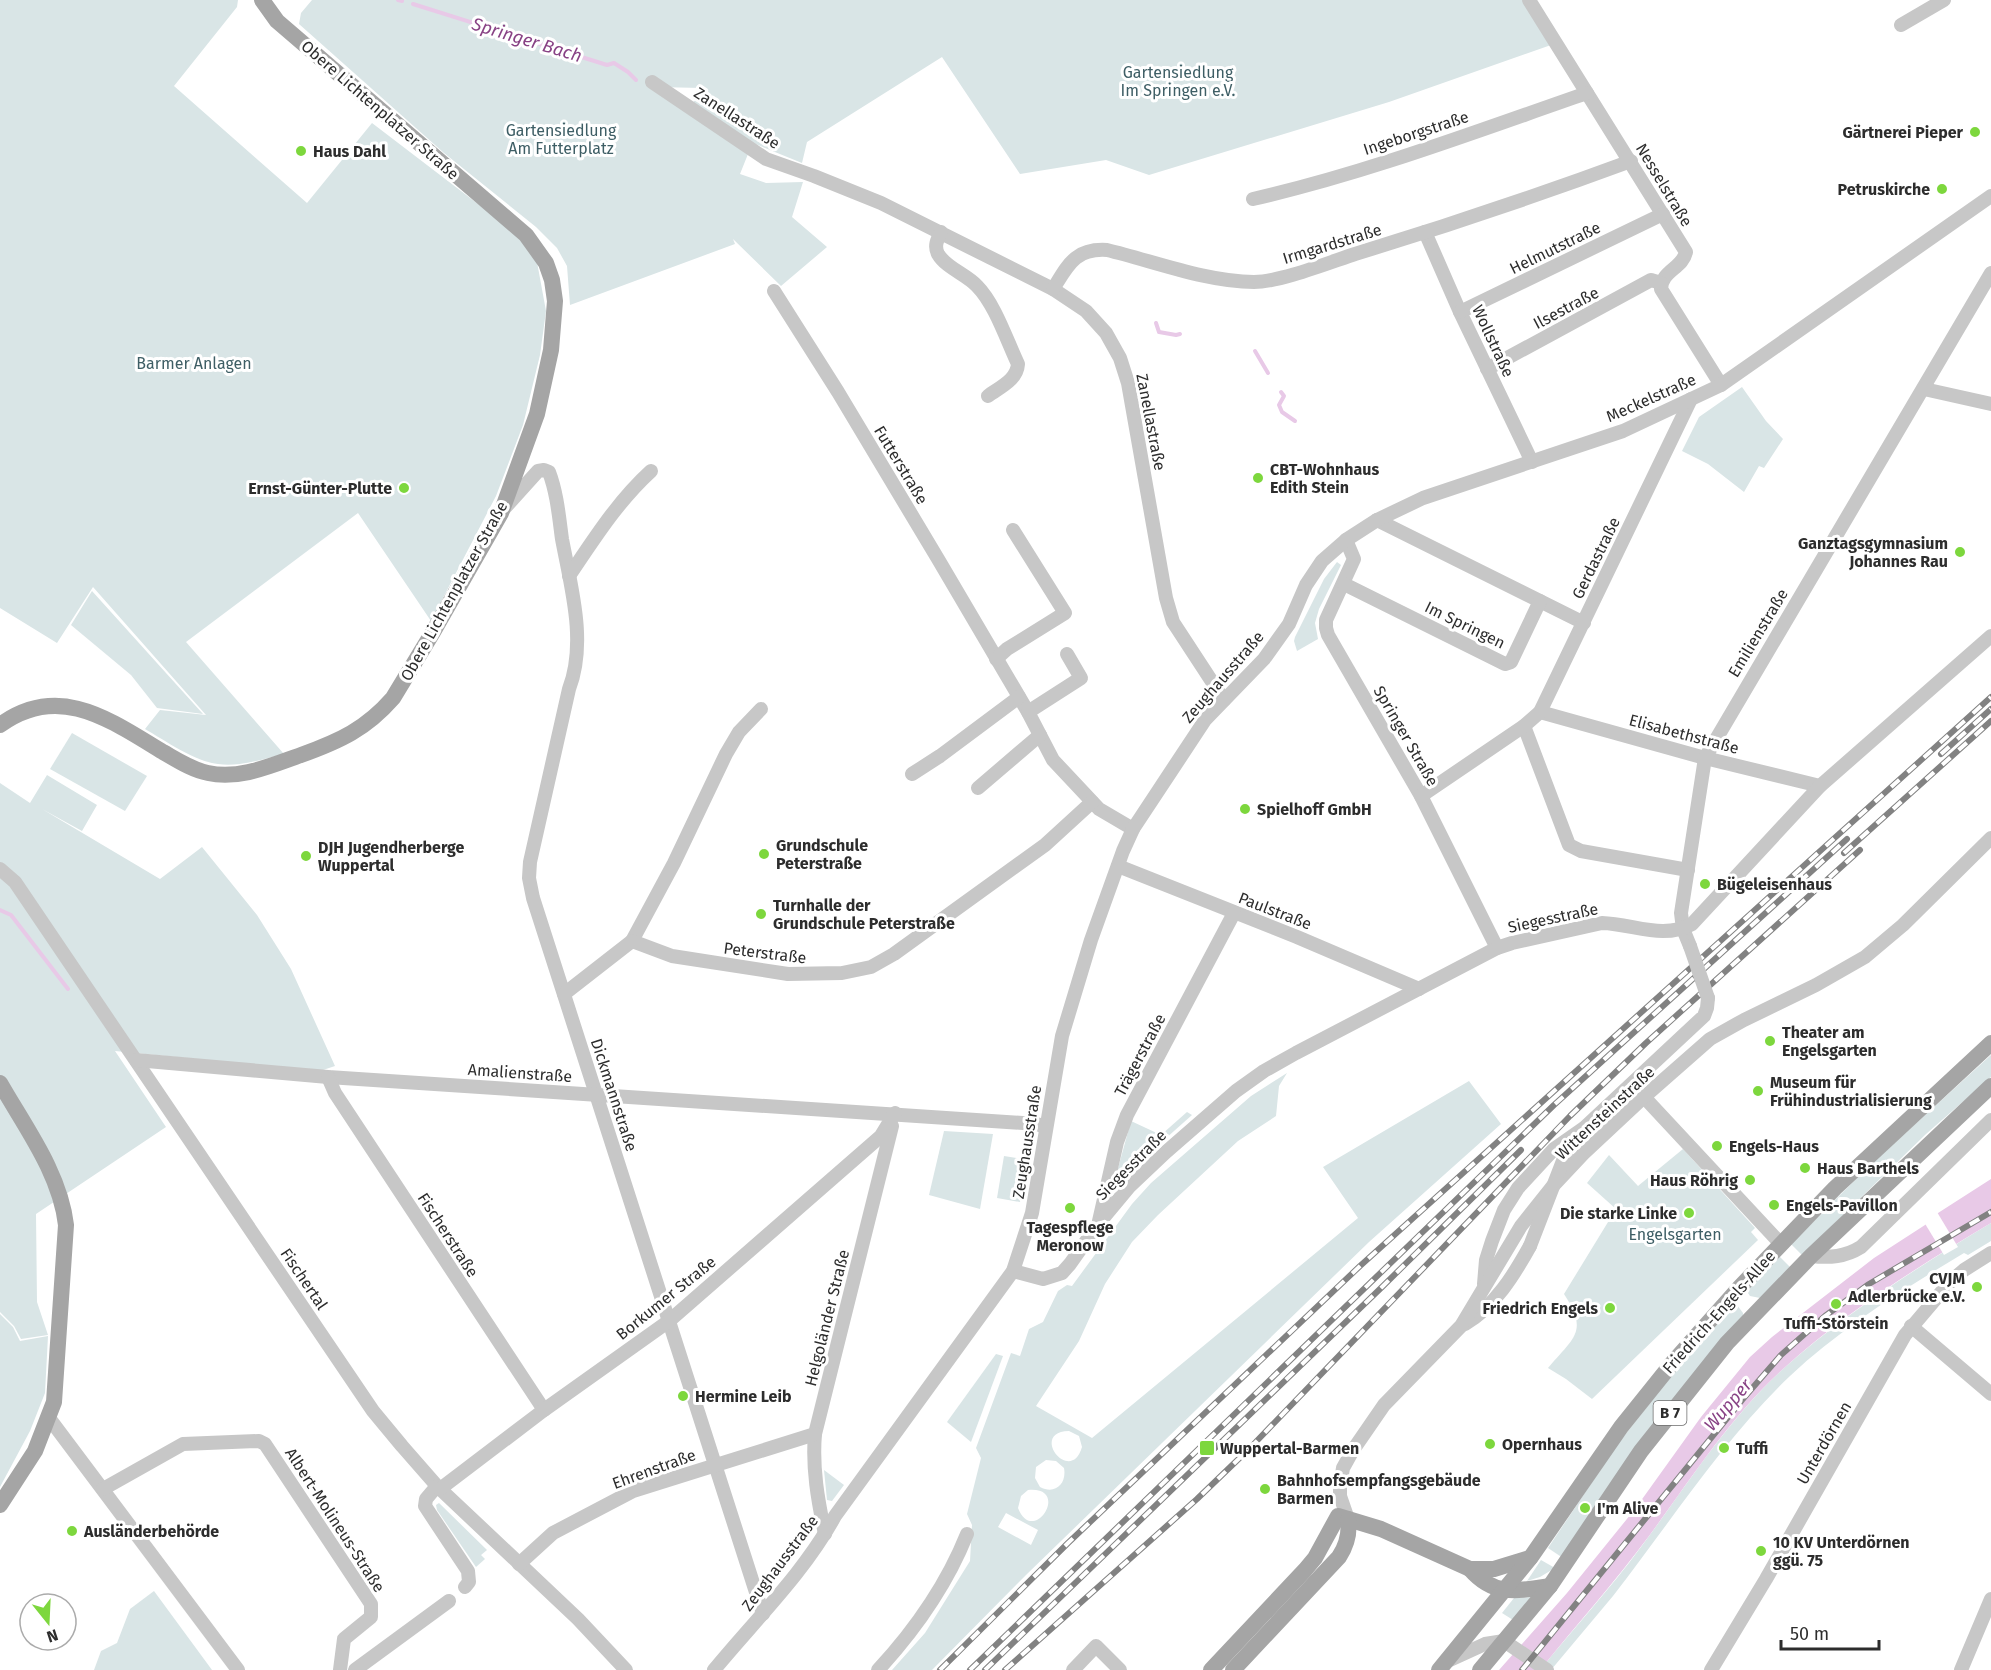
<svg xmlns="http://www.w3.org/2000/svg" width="1991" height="1670" font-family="'Fira Sans',sans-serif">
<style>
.green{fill:#d9e5e6;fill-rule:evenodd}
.water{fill:#e8c9e7}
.pier{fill:#fff}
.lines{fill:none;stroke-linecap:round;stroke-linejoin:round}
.stream{stroke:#e8c9e7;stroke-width:4}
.minor{stroke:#c7c7c7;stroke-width:14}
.major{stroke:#a5a5a5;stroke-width:16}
.rail-casing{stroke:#828282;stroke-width:6}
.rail{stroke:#fff;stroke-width:4;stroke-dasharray:11;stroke-linecap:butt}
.minor-bridge{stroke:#c7c7c7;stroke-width:14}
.poi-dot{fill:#7dd73d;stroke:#fff;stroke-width:2}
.labels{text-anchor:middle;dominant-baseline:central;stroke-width:6;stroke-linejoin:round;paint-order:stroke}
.shield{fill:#fff;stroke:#6c6c6c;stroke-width:1.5}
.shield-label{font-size:15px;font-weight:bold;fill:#2d2d2d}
.park-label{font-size:16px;fill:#3e5e65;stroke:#fff}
.street-label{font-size:16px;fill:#2d2d2d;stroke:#fff}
.poi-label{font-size:16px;font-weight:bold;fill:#2d2d2d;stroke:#fff;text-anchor:start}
.water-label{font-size:18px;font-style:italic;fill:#884285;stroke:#fff}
</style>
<rect width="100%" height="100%" fill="#fff"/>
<g class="green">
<path d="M0,0H238L237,7L174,86L307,203L372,123L495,217L519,238L537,262L546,311L540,355L523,425L496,496L431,621L358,513L186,642L284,754C263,759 240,767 218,764C196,762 164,740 145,729L160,710L206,715L93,587L57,643L0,608Z"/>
<polygon points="312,0 1524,0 1551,45 1389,102 1149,175 1106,160 1020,174 942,57 807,142 802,163 753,143 693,102 703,95 702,88 656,87 748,154 740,174 766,183 803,182 792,217 827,247 781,286 733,239 735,244 570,305 567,266 557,248 536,227 444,153 299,24 301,13"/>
<polygon points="1742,387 1766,421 1783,439 1764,468 1759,466 1744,492 1708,464 1682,451 1699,417"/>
<polygon points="1337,562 1341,565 1319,609 1315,623 1318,639 1297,651 1294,641 1295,637 1324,579"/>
<polygon points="92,591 203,714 157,708 131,675 71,625"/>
<polygon points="72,733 147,776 125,811 50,769"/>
<polygon points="47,775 97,805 82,831 42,809 160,879 202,847 257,915 291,969 335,1066 320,1071 115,1051 166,1127 36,1214 37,1302 48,1335 21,1339 14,1326 0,1312 0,783 30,803"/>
<polygon points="1991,1055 1991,1077 1926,1134 1802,1255 1791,1244 1865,1170"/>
<path d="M1287,1073L1279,1086L1276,1116L1238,1141L1158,1215L1132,1242L1105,1284L1079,1341L1036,1406L1092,1438L1358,1218L1323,1167L1469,1081L1501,1124L1369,1242L1026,1575L932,1670H892L925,1633L970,1561L972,1525L967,1514L981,1458L976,1448L1011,1353L1020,1356L1029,1329L1043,1322L1058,1291L1067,1285L1072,1286L1132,1204L1151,1183L1251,1096ZM1069,1431L1079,1436L1082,1447C1071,1486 1028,1432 1069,1431ZM1046,1460L1056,1461L1064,1468C1067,1484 1055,1495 1040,1487L1035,1478L1036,1467ZM1028,1490C1072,1486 1033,1547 1018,1508L1021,1496ZM1006,1513L1038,1530L1031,1545L998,1527Z"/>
<polygon points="1187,1112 1192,1115 1129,1171 1112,1190 1131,1121 1161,1135"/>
<polygon points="944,1131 993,1134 980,1209 929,1195"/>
<path d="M1683,1149L1755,1228L1751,1232L1758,1240L1592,1399L1566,1379L1548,1368C1574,1337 1589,1332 1564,1294L1616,1209L1587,1183L1609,1155L1638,1186Z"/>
<polygon points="1004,1156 1028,1160 1020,1202 997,1198"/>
<path d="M1991,1223V1241L1968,1255L1964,1253C1904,1289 1841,1328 1790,1376C1724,1439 1669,1524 1613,1596L1551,1670H1540C1573,1629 1610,1589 1641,1547C1686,1487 1727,1420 1783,1369C1847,1312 1918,1267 1991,1223Z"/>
<polygon points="1779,1256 1790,1267 1760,1298 1750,1296 1748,1293 1750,1286"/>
<polygon points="1734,1305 1737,1305 1743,1313 1743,1316 1563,1558 1548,1548 1617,1445 1680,1365"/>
<polygon points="0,1314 13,1327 20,1341 48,1336 45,1393 30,1431 0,1487"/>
<polygon points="996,1354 1003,1356 971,1442 947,1422"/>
<polygon points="824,1470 844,1485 832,1501 827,1500"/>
<polygon points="439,1503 487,1550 481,1555 485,1559 476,1567 437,1510 436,1505"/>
<polygon points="1541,1560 1555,1568 1540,1577 1527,1581"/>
<polygon points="154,1591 212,1670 94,1670 101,1651 117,1643 130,1609"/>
<polygon points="1531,1597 1513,1620 1502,1613 1514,1598"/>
</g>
<path class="water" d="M1991,1179V1223C1917,1267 1846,1312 1783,1369C1730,1417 1691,1479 1649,1536C1615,1582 1576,1625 1540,1670H1499L1567,1593L1635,1509L1701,1417L1750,1357L1772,1337L1874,1258L1925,1225L1938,1213Z"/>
<polygon class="pier" points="1937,1212 1958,1247 1944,1255 1924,1222"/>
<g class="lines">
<g class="stream">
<polyline points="398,0 402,1"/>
<polyline points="413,4 607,65 614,63 628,72 636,80"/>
<polyline points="1156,323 1159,332 1176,335 1180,334"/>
<polyline points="1255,351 1268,373"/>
<polyline points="1281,392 1284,396 1279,405 1282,412 1295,421"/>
<polyline points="0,910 11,915 68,989"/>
</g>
<g class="minor">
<path d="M1529,0L1686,252C1683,268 1661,271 1661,289L1721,385"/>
<polyline points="1901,25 1944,0"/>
<polyline points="652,82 766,159 814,176 881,203 1053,289 1086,311 1106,333 1120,358 1128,383 1166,598 1173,622 1224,700"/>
<path d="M1253,199C1367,173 1477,131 1587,93"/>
<path d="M941,232C937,240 934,246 938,254C946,268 966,274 977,286C995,304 1007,341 1018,364C1017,380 1000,387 988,396"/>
<polyline points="1425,232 1460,312 1532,462"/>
<path d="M1053,289C1068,265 1075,248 1107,250C1153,261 1207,282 1254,282C1280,282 1328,263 1355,254C1447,226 1539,195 1631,161"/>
<polyline points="774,291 838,392 938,559 1028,712 1053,760 1099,809 1133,829"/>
<polyline points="1460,312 1663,214"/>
<polyline points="1487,369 1651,280 1661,283"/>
<polyline points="1924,389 1991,404"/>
<path d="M502,511L538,471L544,470L549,472C557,493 559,517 562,539C571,587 587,642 569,689L530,862L529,878L533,898L763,1614"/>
<polyline points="1377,520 1584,623"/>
<polyline points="1346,540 1354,559 1326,620 1326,628 1328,635 1421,796 1497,948"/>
<path d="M569,576C594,539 618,501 651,471"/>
<polyline points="1344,584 1505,664 1511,662 1540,601"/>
<polyline points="996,659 1007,649 1065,613 1013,530"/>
<polyline points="1028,712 1081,678 1067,654"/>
<polyline points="1540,712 1705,758 1820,786"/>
<polyline points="1524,726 1569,845 1581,851 1688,870"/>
<polyline points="912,774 940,756 1019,697"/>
<polyline points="978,788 1040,735"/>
<polyline points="1421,796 1524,726 1540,712 1691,399"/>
<polyline points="1118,866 1297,937 1419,989"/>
<polyline points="0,869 15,882 373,1411 402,1446 437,1486 578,1619 626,1670"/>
<polyline points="632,941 674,863 726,754 739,732 761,709"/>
<polyline points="1690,946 1683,929 1681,913 1705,758 1991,273"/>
<polyline points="564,994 632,941 672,956 788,974 842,973 871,967 894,954 1045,845 1092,802"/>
<polyline points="136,1060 328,1077 1037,1124 1045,1127"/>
<polyline points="328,1077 335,1093 544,1410"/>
<polyline points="1644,1097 1780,1243"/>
<polyline points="1099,1221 1117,1142 1127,1115 1234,913"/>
<path d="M1811,1256C1830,1258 1845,1257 1861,1247L1991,1120"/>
<path d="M1013,1271L1043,1279L1062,1273L1070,1264L1099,1223L1129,1187L1166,1152L1236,1091L1264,1071L1296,1053L1497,948L1512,943L1602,923C1634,924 1663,940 1692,924L1820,786L1991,636"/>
<polyline points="1484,1284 1486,1260 1492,1241 1504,1210 1518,1188 1554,1149 1584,1128 1704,1016 1707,1008 1708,998"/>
<path d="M1465,1324C1495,1306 1514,1275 1530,1246"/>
<polyline points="1911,1326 1991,1394"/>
<polyline points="49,1418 238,1670"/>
<polyline points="437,1486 426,1499 425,1506 468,1571 469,1582 465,1587"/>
<polyline points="103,1489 183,1444 259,1441 265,1444 371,1604 371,1617 344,1639 340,1670"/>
<polyline points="440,1489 544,1410 669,1321 881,1136 895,1113"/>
<polyline points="1348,1519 1340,1496 1340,1486 1343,1468 1353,1450 1384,1405 1461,1326 1521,1226 1552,1187 1583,1154 1644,1097 1710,1039 1744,1020 1816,985 1865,957 1903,925 1991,838"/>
<path d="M825,1534C818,1501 812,1468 815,1434L892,1126"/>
<polyline points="519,1564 553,1533 633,1491 815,1434"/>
<polyline points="1450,1660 1485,1644 1504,1641 1547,1670"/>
<polyline points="355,1670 449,1601"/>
<path d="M714,1670C755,1620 804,1573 835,1516L1013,1271L1032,1213L1062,1036L1091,940L1123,851L1133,829L1205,720L1264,659L1289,624L1306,585L1322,561L1346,540L1377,520L1423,498L1623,431L1721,385L1991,196"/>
<path d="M878,1670C914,1631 947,1584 967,1534"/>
<polyline points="1073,1670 1096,1646 1120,1670"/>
<polyline points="1711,1670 1766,1579 1905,1335 1950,1282 1964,1270 1991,1253"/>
<polyline points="1961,1670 1991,1599"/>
</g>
<g class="major">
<path d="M0,725C59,682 110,720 163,752C177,760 192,770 208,773C240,780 272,765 301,755C340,741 366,729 393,698L433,632L501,513L537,414L551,350L555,301L552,280L546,263L526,235L277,21L262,0"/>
<path d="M0,1083C25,1127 60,1173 66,1225L54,1402L35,1451L0,1505"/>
<path d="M1470,1569C1494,1597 1518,1591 1550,1586"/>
<polyline points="1211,1670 1305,1570 1315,1558 1338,1516 1381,1529 1470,1569 1494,1569 1530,1558"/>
<path d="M1233,1670L1339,1557C1347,1545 1350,1533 1348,1519"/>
<polyline points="1439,1670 1531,1557 1621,1427 1674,1361 1739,1288 1835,1188 1991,1043"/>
<polyline points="1480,1670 1550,1586 1641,1451 1727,1343 1811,1256 1991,1086"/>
</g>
<g class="rail-casing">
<g id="rail">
<polyline points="1941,754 1991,709"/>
<polyline points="1844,853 1991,721"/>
<polyline points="940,1670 1068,1543 1360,1266 1991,697"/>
<polyline points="970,1670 1554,1105 1847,839"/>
<polyline points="985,1670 1382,1287 1521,1150"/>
<polyline points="1005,1670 1197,1499 1250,1448 1570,1116 1646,1043 1860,850"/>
<polyline points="1522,1670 1742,1400 1781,1355 1825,1316 1869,1284 1991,1212"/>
</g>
</g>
<use href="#rail" class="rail"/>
<g class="minor-bridge">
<polyline points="1690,946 1708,998"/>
<polyline points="1530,1246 1566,1153"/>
</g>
</g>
<g class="poi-dot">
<circle cx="1975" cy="132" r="6"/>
<circle cx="301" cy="151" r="6"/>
<circle cx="1942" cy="189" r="6"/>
<circle cx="1258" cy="478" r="6"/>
<circle cx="404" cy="488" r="6"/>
<circle cx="1960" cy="552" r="6"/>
<circle cx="1245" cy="809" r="6"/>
<circle cx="764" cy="854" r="6"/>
<circle cx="306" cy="856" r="6"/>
<circle cx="1705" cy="884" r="6"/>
<circle cx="761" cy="914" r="6"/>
<circle cx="1770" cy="1041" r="6"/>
<circle cx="1758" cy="1091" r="6"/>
<circle cx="1717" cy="1146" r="6"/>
<circle cx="1805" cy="1168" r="6"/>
<circle cx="1750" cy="1180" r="6"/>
<circle cx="1774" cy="1205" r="6"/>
<circle cx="1070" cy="1208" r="6"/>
<circle cx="1689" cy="1213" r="6"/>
<circle cx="1977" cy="1287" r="6"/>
<circle cx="1836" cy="1304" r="6"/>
<circle cx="1610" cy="1308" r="6"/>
<circle cx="683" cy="1396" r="6"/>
<circle cx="1490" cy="1444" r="6"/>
<rect x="1199" y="1440" width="16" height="16" rx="3"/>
<circle cx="1724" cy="1448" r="6"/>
<circle cx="1265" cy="1489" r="6"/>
<circle cx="1585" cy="1508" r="6"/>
<circle cx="72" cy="1531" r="6"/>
<circle cx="1761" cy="1551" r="6"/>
</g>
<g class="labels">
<rect class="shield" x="1653.5" y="1401" width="33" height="24" rx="4.5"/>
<g class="shield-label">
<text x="1670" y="1413">B 7</text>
</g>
<g class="park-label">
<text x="1178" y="72">Gartensiedlung<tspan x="1178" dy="18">Im Springen e.V.</tspan></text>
<text x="561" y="130">Gartensiedlung<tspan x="561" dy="18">Am Futterplatz</tspan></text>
<text x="194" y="363">Barmer Anlagen</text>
<text x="1675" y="1234">Engelsgarten</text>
</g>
<g class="street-label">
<text transform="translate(380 110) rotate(41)">Obere Lichtenplatzer Straße</text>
<text transform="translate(737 118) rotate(33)">Zanellastraße</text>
<text transform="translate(1416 133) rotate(-18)">Ingeborgstraße</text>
<text transform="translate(1664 185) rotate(59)">Nesselstraße</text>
<text transform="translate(1332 244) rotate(-17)">Irmgardstraße</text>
<text transform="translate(1555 248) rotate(-26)">Helmutstraße</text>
<text transform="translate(1566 308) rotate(-28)">Ilsestraße</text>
<text transform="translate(1493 341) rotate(65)">Wollstraße</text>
<text transform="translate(1651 398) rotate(-24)">Meckelstraße</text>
<text transform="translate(1151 422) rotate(79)">Zanellastraße</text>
<text transform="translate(901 465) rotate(59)">Futterstraße</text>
<text transform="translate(1596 558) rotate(-64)">Gerdastraße</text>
<text transform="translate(454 591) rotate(-61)">Obere Lichtenplatzer Straße</text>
<text transform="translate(1465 625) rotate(26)">Im Springen</text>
<text transform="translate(1758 633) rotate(-59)">Emilienstraße</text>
<text transform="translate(1223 677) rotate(-49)">Zeughausstraße</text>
<text transform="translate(1684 734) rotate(15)">Elisabethstraße</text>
<text transform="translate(1406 736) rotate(60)">Springer Straße</text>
<text transform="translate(1275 911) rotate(21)">Paulstraße</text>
<text transform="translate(1553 918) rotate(-12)">Siegesstraße</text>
<text transform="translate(765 953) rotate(7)">Peterstraße</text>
<text transform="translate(1140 1055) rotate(-62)">Trägerstraße</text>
<text transform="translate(520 1073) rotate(4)">Amalienstraße</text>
<text transform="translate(614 1095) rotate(72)">Dickmannstraße</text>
<text transform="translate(1605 1113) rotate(-43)">Wittensteinstraße</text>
<text transform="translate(1027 1142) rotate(-81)">Zeughausstraße</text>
<text transform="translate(1131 1165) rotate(-45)">Siegesstraße</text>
<text transform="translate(448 1235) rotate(57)">Fischerstraße</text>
<text transform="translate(304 1279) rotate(56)">Fischertal</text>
<text transform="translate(666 1298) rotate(-39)">Borkumer Straße</text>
<text transform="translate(1719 1312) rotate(-48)">Friedrich-Engels-Allee</text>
<text transform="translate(827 1318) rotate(-76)">Helgoländer Straße</text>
<text transform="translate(1824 1443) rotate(-60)">Unterdörnen</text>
<text transform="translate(654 1469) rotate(-20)">Ehrenstraße</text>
<text transform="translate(335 1520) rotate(57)">Albert-Molineus-Straße</text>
<text transform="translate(780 1563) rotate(-53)">Zeughausstraße</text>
</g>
<g class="poi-label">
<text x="1963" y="132" text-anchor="end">Gärtnerei Pieper</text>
<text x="313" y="151">Haus Dahl</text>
<text x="1930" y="189" text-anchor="end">Petruskirche</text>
<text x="1270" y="469">CBT-Wohnhaus<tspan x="1270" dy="18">Edith Stein</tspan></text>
<text x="392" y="488" text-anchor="end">Ernst-Günter-Plutte</text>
<text x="1948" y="543" text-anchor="end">Ganztagsgymnasium<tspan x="1948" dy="18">Johannes Rau</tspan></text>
<text x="1257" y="809">Spielhoff GmbH</text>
<text x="776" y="845">Grundschule<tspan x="776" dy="18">Peterstraße</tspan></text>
<text x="318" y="847">DJH Jugendherberge<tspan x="318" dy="18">Wuppertal</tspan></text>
<text x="1717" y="884">Bügeleisenhaus</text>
<text x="773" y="905">Turnhalle der<tspan x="773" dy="18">Grundschule Peterstraße</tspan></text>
<text x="1782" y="1032">Theater am<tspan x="1782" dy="18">Engelsgarten</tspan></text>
<text x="1770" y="1082">Museum für<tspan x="1770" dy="18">Frühindustrialisierung</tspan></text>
<text x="1729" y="1146">Engels-Haus</text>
<text x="1817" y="1168">Haus Barthels</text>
<text x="1738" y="1180" text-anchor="end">Haus Röhrig</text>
<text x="1786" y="1205">Engels-Pavillon</text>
<text x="1677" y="1213" text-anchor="end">Die starke Linke</text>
<text x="1070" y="1227" text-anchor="middle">Tagespflege<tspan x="1070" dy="18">Meronow</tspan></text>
<text x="1965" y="1278" text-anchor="end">CVJM<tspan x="1965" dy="18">Adlerbrücke e.V.</tspan></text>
<text x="1598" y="1308" text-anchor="end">Friedrich Engels</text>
<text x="1836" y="1323" text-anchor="middle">Tuffi-Störstein</text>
<text x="695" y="1396">Hermine Leib</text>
<text x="1502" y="1444">Opernhaus</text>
<text x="1220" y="1448">Wuppertal-Barmen</text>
<text x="1736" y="1448">Tuffi</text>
<text x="1277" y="1480">Bahnhofsempfangsgebäude<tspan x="1277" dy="18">Barmen</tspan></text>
<text x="1597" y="1508">I'm Alive</text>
<text x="84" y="1531">Ausländerbehörde</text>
<text x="1773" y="1542">10 KV Unterdörnen<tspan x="1773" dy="18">ggü. 75</tspan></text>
</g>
<g class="water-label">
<text transform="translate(527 40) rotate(17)">Springer Bach</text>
<text transform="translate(1728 1405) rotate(-49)">Wupper</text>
</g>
</g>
<g transform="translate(48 1622) rotate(162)"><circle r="28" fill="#ffffff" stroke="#ababab" stroke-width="1.5"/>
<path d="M0-4.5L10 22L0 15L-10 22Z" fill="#7dd73d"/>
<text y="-9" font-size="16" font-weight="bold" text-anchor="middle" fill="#2d2d2d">N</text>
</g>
<path d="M1781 1640v9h98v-9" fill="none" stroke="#2d2d2d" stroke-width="3"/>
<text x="1790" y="1640" font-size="18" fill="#2d2d2d" stroke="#ffffff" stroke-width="4.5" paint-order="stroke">50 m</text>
</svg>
